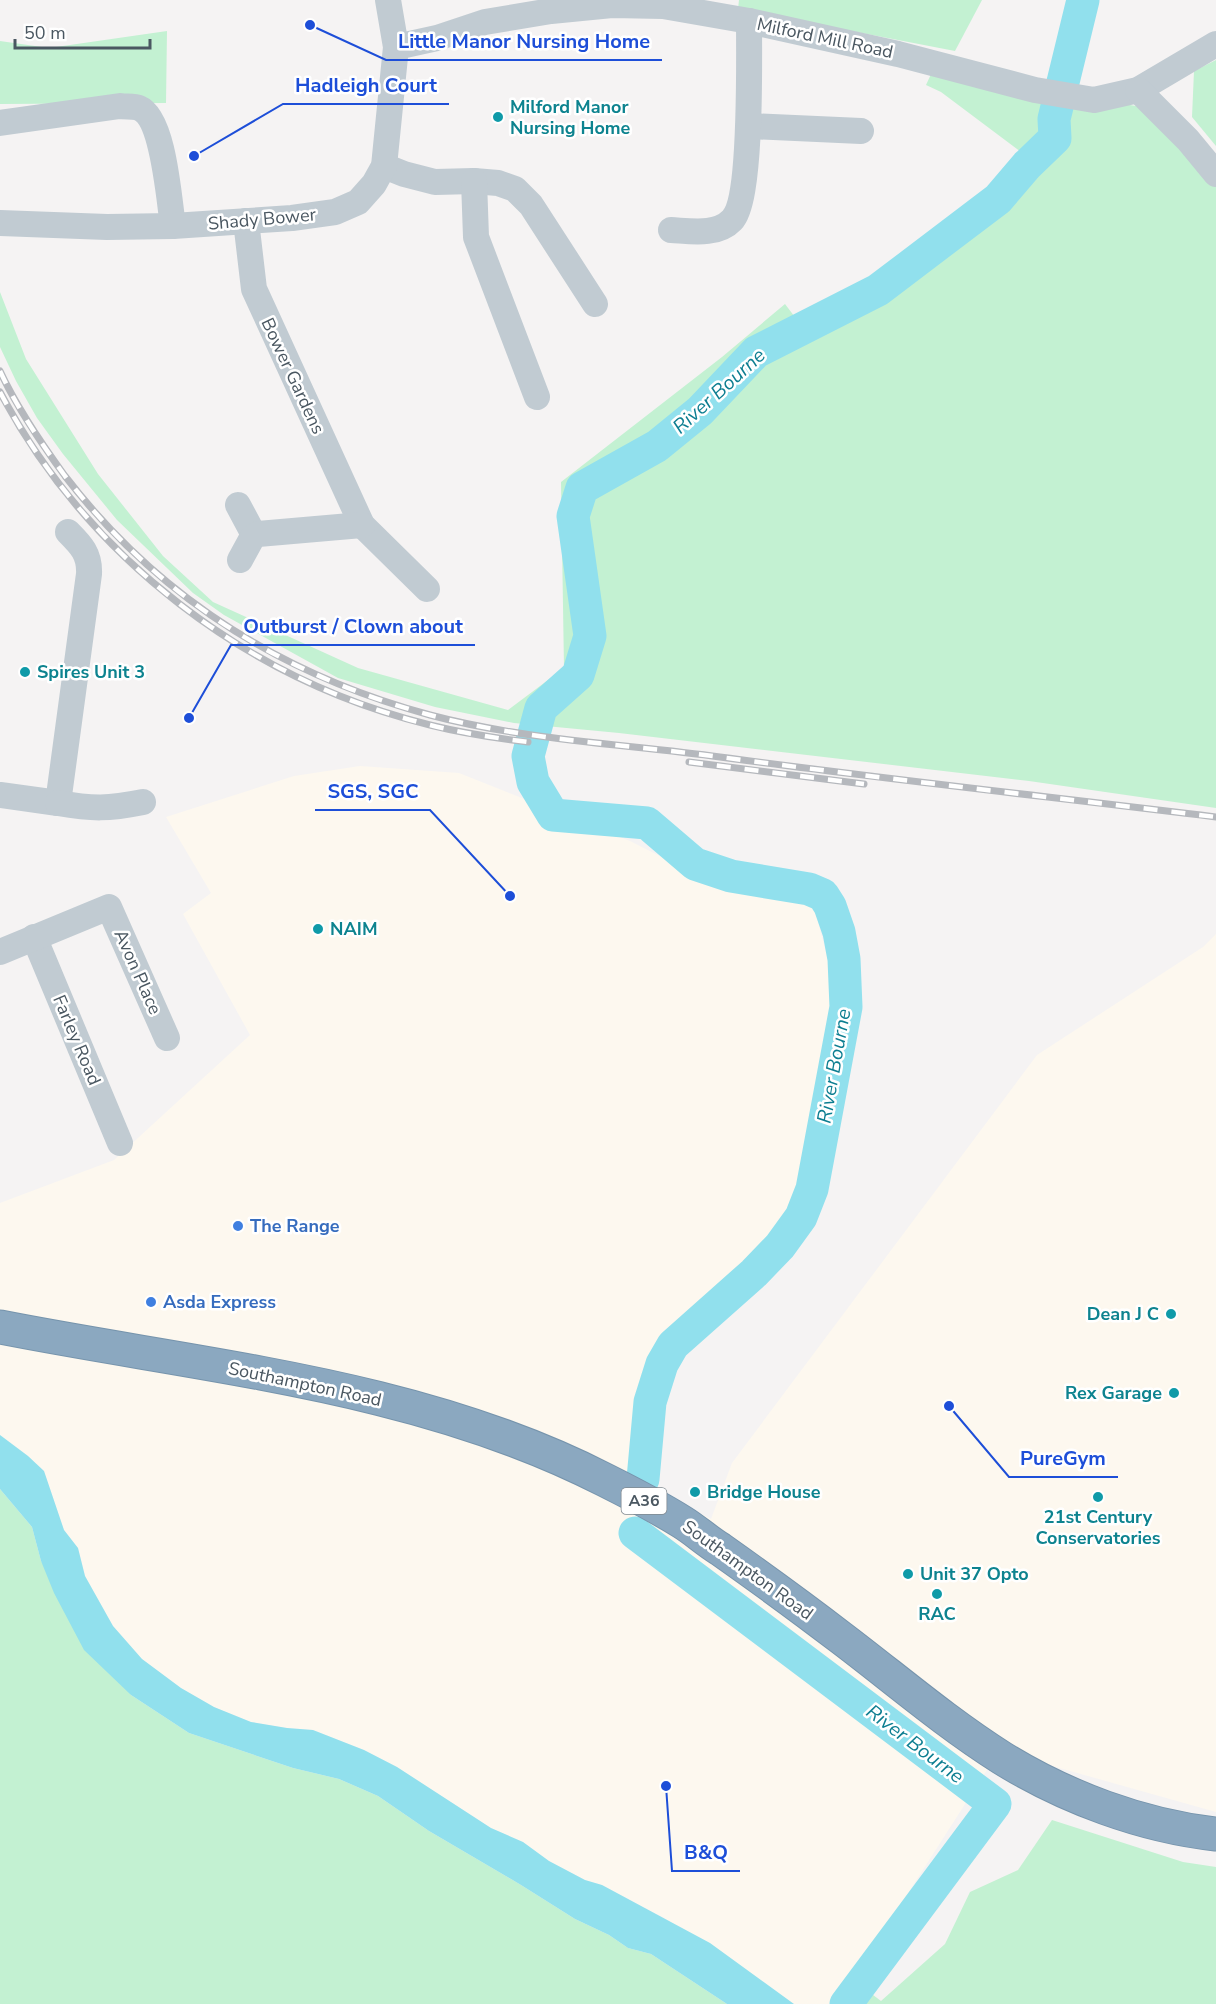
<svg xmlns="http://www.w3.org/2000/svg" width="1216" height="2004" font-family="'Nunito Sans',sans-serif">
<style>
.commercial{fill:#fdf8ef}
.green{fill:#c3f1d2}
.water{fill:#91e0ed}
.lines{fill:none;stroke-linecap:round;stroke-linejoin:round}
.river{stroke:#91e0ed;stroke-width:33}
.highway-casing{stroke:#7694ac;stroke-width:35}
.minor{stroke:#c1cbd2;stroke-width:26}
.highway{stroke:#8ba8c0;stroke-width:33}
.rail-casing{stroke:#b5b8bd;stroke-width:7}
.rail{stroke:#fff;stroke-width:4.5;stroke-dasharray:14;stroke-linecap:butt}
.culture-dot{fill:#0f9aa8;stroke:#fff;stroke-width:2}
.shop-dot{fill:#3f7fe0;stroke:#fff;stroke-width:2}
.labels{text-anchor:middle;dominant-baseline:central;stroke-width:5;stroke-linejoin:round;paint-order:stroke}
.shield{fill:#fff;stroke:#808990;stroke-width:1.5}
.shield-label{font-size:16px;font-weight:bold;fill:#4a5761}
.street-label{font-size:18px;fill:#4a5761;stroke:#fff}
.culture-label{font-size:18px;font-weight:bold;fill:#0d838f;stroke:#fff;text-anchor:start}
.shop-label{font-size:18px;font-weight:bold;fill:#366cbe;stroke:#fff;text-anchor:start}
.water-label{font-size:20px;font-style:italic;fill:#0d7e91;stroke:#fff}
.leader{fill:none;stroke:#1d4ed8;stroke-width:2}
.callout-dot{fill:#1d4ed8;stroke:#fff;stroke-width:2}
.callout-label{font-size:20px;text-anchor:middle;font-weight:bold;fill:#1d4ed8;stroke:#fff;stroke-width:5;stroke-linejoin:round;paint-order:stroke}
</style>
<rect width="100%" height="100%" fill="#f5f3f3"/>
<polygon class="commercial" points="360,766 459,773 630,841 723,888 813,903 840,1005 820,1118 796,1215 670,1341 647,1381 635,1478 711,1519 732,1463 1037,1055 1203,947 1216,934 1216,1812 999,1751 837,2004 794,2004 664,1918 602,1885 585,1880 549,1861 523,1842 491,1828 397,1767 364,1750 313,1730 287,1728 251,1722 214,1707 181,1688 142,1659 113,1626 85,1576 78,1548 64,1530 44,1471 28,1456 0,1435 0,1203 114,1160 250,1035 183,914 211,893 166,817 294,776"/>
<g class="green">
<polygon points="739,0 982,0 955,51 738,9"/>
<polygon points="167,31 166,103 0,104 0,41 49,48"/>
<polygon points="1216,60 1216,146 1192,117 1194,71"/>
<polygon points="932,72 1136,106 1158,121 1216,183 1216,808 1029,781 619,733 514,723 435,707 338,678 224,615 193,593 117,520 63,454 37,418 16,381 0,347 0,292 26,359 98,474 163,556 213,602 358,668 508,710 564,668 561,482 722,357 785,304 810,337 924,270 1041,167 941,92 926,85"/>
<polygon points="0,1489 32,1527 41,1561 131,1695 189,1733 293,1768 339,1779 378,1796 429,1831 521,1885 575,1919 609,1935 628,1948 651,1954 727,2004 0,2004"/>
<polygon points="1052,1820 1183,1862 1216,1867 1216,2004 837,2004 852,1979 881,2001 945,1944 970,1892 1018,1870"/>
</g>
<polygon class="water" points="0,1435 28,1456 44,1471 64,1530 78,1548 85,1576 113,1626 142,1659 181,1688 214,1707 251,1722 287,1728 313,1730 364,1750 397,1767 491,1828 523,1842 549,1861 585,1880 602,1885 710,1943 794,2004 727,2004 651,1954 628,1948 609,1935 575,1919 521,1885 429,1831 378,1796 339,1779 293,1768 189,1733 131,1695 84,1650 54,1593 41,1561 32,1527 0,1489"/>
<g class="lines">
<g class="river">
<polyline points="643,1479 650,1402 662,1364 673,1345 754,1273 780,1246 801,1217 812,1189 846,1007 844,959 839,932 830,906 823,895 809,889 731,876 695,864 647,823 553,815 533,782 528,756 541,708 578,675 590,636 573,516 582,488 657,446 700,411 756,352 878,290 998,199 1027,165 1055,138 1054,119 1083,0"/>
<polyline points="635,1533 995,1804 846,2004"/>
</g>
<g class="highway-casing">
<path id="highway" d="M0,1327C203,1367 418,1384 605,1480C631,1493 658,1507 682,1522C695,1530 707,1541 720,1549C761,1578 801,1607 840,1637C893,1677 945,1722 1002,1758C1065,1797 1142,1826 1216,1834"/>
</g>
<g class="minor">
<polyline points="396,47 437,38 485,22 551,11 612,5 663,6 749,21 898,54 1035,90 1094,100 1138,90 1216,44"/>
<polyline points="1138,90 1188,140 1216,174"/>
<path d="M0,123L120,106C125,107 134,106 139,108C164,118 169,201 173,226"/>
<polyline points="749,126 861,131"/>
<polyline points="384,166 404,174 435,182 474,181 498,183 515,189 531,205 595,304"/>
<polyline points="474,181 476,237 537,397"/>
<polyline points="246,221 254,289 362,525 427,589"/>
<polyline points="0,223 107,227 173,226 292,218 335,212 358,202 374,184 384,166 396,47 388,0"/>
<path d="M671,230C690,231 717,236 732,220C752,200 749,55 749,21"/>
<polyline points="238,505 254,535"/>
<polyline points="240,560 252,538 258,534 362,525"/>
<path d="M0,795L58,803L89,574C90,554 81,545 68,532"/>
<path d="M58,803C93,809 108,809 143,802"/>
<polyline points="34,937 120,1143"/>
<polyline points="0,952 109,907 167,1038"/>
</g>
<use href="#highway" class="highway"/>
<g class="rail-casing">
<g id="rail">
<path d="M0,371C17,408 41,443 65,476C159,598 282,675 430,715C524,740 624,744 720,757C885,779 1051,797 1216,817"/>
<path d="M0,392C88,558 247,680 430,725C462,733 495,738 528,742"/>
<polyline points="689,762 864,784"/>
</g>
</g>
<use href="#rail" class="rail"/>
</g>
<g class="culture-dot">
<circle cx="498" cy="117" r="6"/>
<circle cx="25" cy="672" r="6"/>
<circle cx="318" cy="929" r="6"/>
<circle cx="1171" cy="1314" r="6"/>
<circle cx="1174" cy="1393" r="6"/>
<circle cx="695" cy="1492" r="6"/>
<circle cx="1098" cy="1497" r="6"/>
<circle cx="908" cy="1574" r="6"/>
<circle cx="937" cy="1594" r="6"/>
</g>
<g class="shop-dot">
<circle cx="238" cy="1226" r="6"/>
<circle cx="151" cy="1302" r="6"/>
</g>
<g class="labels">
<rect class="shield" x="621.5" y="1488" width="45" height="26" rx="4.5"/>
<g class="shield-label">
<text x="644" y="1501">A36</text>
</g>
<g class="street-label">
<text transform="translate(825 38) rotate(12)">Milford Mill Road</text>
<text transform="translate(262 219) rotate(-5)">Shady Bower</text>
<text transform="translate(293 376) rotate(65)">Bower Gardens</text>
<text transform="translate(138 972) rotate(66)">Avon Place</text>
<text transform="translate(77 1040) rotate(67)">Farley Road</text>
<text transform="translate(305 1384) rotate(12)">Southampton Road</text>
<text transform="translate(748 1570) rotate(36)">Southampton Road</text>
</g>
<g class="culture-label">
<text x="510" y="107">Milford Manor<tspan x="510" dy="21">Nursing Home</tspan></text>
<text x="37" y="672">Spires Unit 3</text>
<text x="330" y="929">NAIM</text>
<text x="1159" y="1314" text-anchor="end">Dean J C</text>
<text x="1162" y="1393" text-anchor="end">Rex Garage</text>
<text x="707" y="1492">Bridge House</text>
<text x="1098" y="1517" text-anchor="middle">21st Century<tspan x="1098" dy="21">Conservatories</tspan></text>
<text x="920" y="1574">Unit 37 Opto</text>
<text x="937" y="1614" text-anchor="middle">RAC</text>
</g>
<g class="shop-label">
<text x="250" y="1226">The Range</text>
<text x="163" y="1302">Asda Express</text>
</g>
<g class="water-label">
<text transform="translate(719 391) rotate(-42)">River Bourne</text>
<text transform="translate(834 1066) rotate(-80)">River Bourne</text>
<text transform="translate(915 1744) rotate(37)">River Bourne</text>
</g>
</g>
<path class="leader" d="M310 25L386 60H662M194 156L283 104H449M189 718L231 645H475M510 896L430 810H315M949 1406L1009 1477H1118M666 1786L672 1871H740"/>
<g class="callout-dot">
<circle cx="310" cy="25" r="6"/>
<circle cx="194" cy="156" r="6"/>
<circle cx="189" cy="718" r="6"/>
<circle cx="510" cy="896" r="6"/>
<circle cx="949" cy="1406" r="6"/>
<circle cx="666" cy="1786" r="6"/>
</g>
<g class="callout-label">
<text x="524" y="48">Little Manor Nursing Home</text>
<text x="366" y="92">Hadleigh Court</text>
<text x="353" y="633">Outburst / Clown about</text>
<text x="373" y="798">SGS, SGC</text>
<text x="1063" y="1465">PureGym</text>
<text x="706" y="1859">B&amp;Q</text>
</g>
<path d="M15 39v9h135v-9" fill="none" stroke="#4a5761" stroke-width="3"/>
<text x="24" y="39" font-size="18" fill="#4a5761" stroke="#ffffff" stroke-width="4.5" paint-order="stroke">50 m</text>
</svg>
